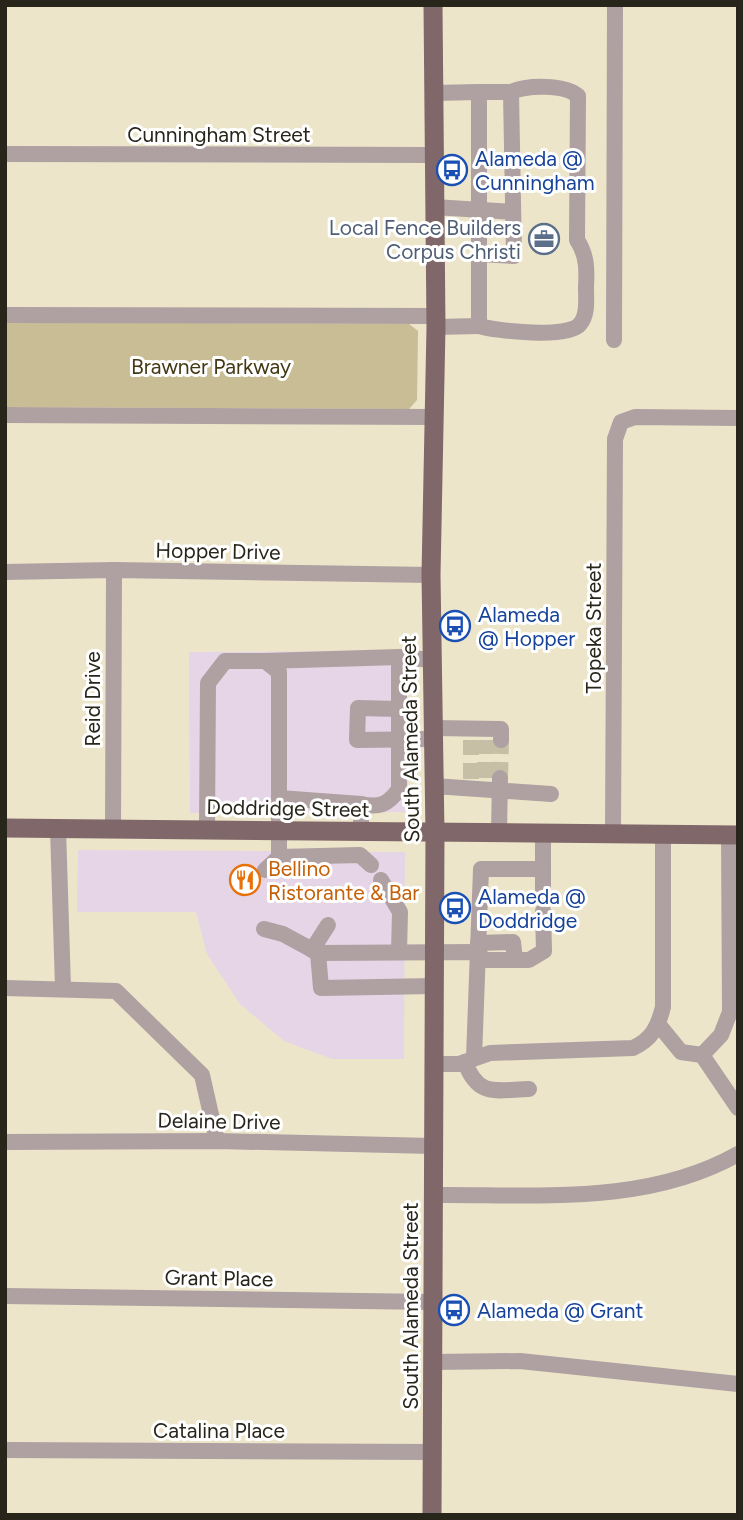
<svg xmlns="http://www.w3.org/2000/svg" width="743" height="1520" font-family="Figtree,sans-serif">
<style>
.commercial{fill:#e6d5e7}
.green{fill:#c8bd95}
.lines{fill:none;stroke-linecap:round;stroke-linejoin:round}
.minor-tunnel{stroke:#c6bfa6;stroke-width:16;stroke-dasharray:16 8;stroke-linecap:butt}
.minor{stroke:#afa0a2;stroke-width:16}
.major{stroke:#80676a;stroke-width:19}
.labels{text-anchor:middle;dominant-baseline:central;stroke-width:6;stroke-linejoin:round;paint-order:stroke}
.street-label{font-size:21px;fill:#28251a;stroke:#fff}
.transit-label{font-size:21px;fill:#164399;stroke:#fff;text-anchor:start}
.service-label{font-size:21px;fill:#4e5e75;stroke:#fff;text-anchor:end}
.park-label{font-size:21px;fill:#433913;stroke:#fff}
.food-label{font-size:21px;fill:#c56008;stroke:#fff;text-anchor:start}
</style>
<rect width="100%" height="100%" fill="#ede5c9"/>
<g class="commercial">
<polygon points="407,651 408,812 190,813 189,652"/>
<polygon points="78,850 405,852 404,1059 332,1059 284,1041 240,1004 207,954 196,912 77,912"/>
</g>
<polygon class="green" points="5,322 409,324 418,331 417,400 409,409 5,407"/>
<g class="lines">
<g class="minor-tunnel">
<polyline points="485,778 485,740"/>
<polyline points="500,778 501,740"/>
<polyline points="471,779 471,740"/>
</g>
<g class="minor">
<polyline points="433,93 479,92 479,326 436,327"/>
<polyline points="5,154 433,155"/>
<polyline points="434,207 513,212"/>
<polyline points="479,254 514,256 511,92 479,92"/>
<polyline points="5,315 435,316"/>
<path d="M479,326C496,331 569,339 580,324C588,315 586,299 586,287C587,270 587,255 577,240L578,96C565,84 527,85 511,92"/>
<polyline points="614,340 615,5"/>
<polyline points="5,415 435,417"/>
<polyline points="5,572 114,570 431,575"/>
<polyline points="265,661 399,657 432,660"/>
<polyline points="399,709 358,708 357,740 434,739"/>
<polyline points="433,728 501,729 501,740"/>
<polyline points="434,786 551,794"/>
<polyline points="279,798 361,804 361,832"/>
<path d="M361,804C379,808 388,805 399,789V657"/>
<polyline points="58,829 63,987"/>
<polyline points="113,829 114,570"/>
<polyline points="207,830 208,683 225,661 265,661 279,672 279,857 265,870"/>
<polyline points="499,833 500,778"/>
<polyline points="613,834 615,439 621,422 635,417 738,418"/>
<polyline points="279,857 360,855 371,865"/>
<polyline points="381,880 400,912 399,952"/>
<polyline points="543,894 543,834"/>
<polyline points="264,929 283,934 318,953 321,988 434,986"/>
<polyline points="478,943 513,942 515,960"/>
<polyline points="312,950 328,925"/>
<polyline points="318,953 478,952 484,960 529,960 544,951 543,911"/>
<polyline points="5,988 116,991 202,1075 217,1141"/>
<polyline points="659,1025 681,1052 702,1055 738,1108"/>
<polyline points="702,1055 721,1035 730,1012 729,835"/>
<polyline points="474,1058 481,869 543,869"/>
<path d="M465,1062C478,1098 496,1090 529,1089"/>
<path d="M433,1064H459L490,1053L633,1048C652,1039 658,1027 663,1007V834"/>
<polyline points="5,1142 217,1141 433,1146"/>
<path d="M433,1195C535,1194 646,1206 738,1154"/>
<polyline points="5,1296 432,1302"/>
<polyline points="432,1362 520,1361 738,1384"/>
<polyline points="5,1450 432,1452"/>
</g>
<g class="major">
<polyline points="5,828 738,835"/>
<polyline points="432,1515 435,833 431,575 436,327 433,5"/>
</g>
</g>
<defs>
<g id="bus-ring" transform="scale(1.575)"><circle r="9.5" fill="#fff" stroke="#1a4fb4" stroke-width="1.5"/><path d="M-5-6H5V4H4V6H2V4H-2V6H-4V4H-5ZM-3.5-4V0h7V-4ZM-3.5 1.2v1.5H-2V1.2ZM2 1.2v1.5H3.5V1.2Z" fill="#1a4fb4"/></g>
<g id="office-ring" transform="scale(1.575)"><circle r="9.5" fill="#fff" stroke="#5c6f8a" stroke-width="1.5"/><path d="M-6-3h4V-5.5h4V-3h4V5H-6ZM-1-4.5V-3h2v-1.5ZM-6 0V1H6V0Z" fill="#5c6f8a"/></g>
<g id="restaurant-ring" transform="scale(1.575)"><circle r="9.5" fill="#fff" stroke="#e8710a" stroke-width="1.5"/><path d="M-5-6h1v4h1v-4h1v4h1v-4h1v5L-1.5 .5V6h-2V.5L-5-1ZM5-6V6H3V1.5H1.5Q1.5-4 5-6Z" fill="#e8710a"/></g>
</defs>
<g fill-rule="evenodd">
<use href="#bus-ring" x="452" y="170"/>
<use href="#office-ring" x="544" y="239"/>
<use href="#bus-ring" x="455" y="626"/>
<use href="#restaurant-ring" x="245" y="880"/>
<use href="#bus-ring" x="455" y="908"/>
<use href="#bus-ring" x="454" y="1310"/>
</g>
<g class="labels">
<g class="street-label">
<text x="219" y="134">Cunningham Street</text>
<text transform="translate(218 551) rotate(1)">Hopper Drive</text>
<text transform="translate(593 628) rotate(-90)">Topeka Street</text>
<text transform="translate(92 699) rotate(-90)">Reid Drive</text>
<text transform="translate(410 739) rotate(-91)">South Alameda Street</text>
<text transform="translate(288 808) rotate(1)">Doddridge Street</text>
<text transform="translate(219 1121) rotate(1)">Delaine Drive</text>
<text transform="translate(219 1278) rotate(1)">Grant Place</text>
<text transform="translate(410 1306) rotate(-90)">South Alameda Street</text>
<text x="219" y="1430">Catalina Place</text>
</g>
<g class="transit-label">
<text x="475" y="158">Alameda @<tspan x="475" dy="24">Cunningham</tspan></text>
<text x="478" y="614">Alameda<tspan x="478" dy="24">@ Hopper</tspan></text>
<text x="478" y="896">Alameda @<tspan x="478" dy="24">Doddridge</tspan></text>
<text x="477" y="1310">Alameda @ Grant</text>
</g>
<g class="service-label">
<text x="521" y="227">Local Fence Builders<tspan x="521" dy="24">Corpus Christi</tspan></text>
</g>
<g class="park-label">
<text x="211" y="366">Brawner Parkway</text>
</g>
<g class="food-label">
<text x="268" y="868">Bellino<tspan x="268" dy="24">Ristorante &amp; Bar</tspan></text>
</g>
</g>
<rect width="743" height="1520" fill="none" stroke="#28251a" stroke-width="14"/>
</svg>
